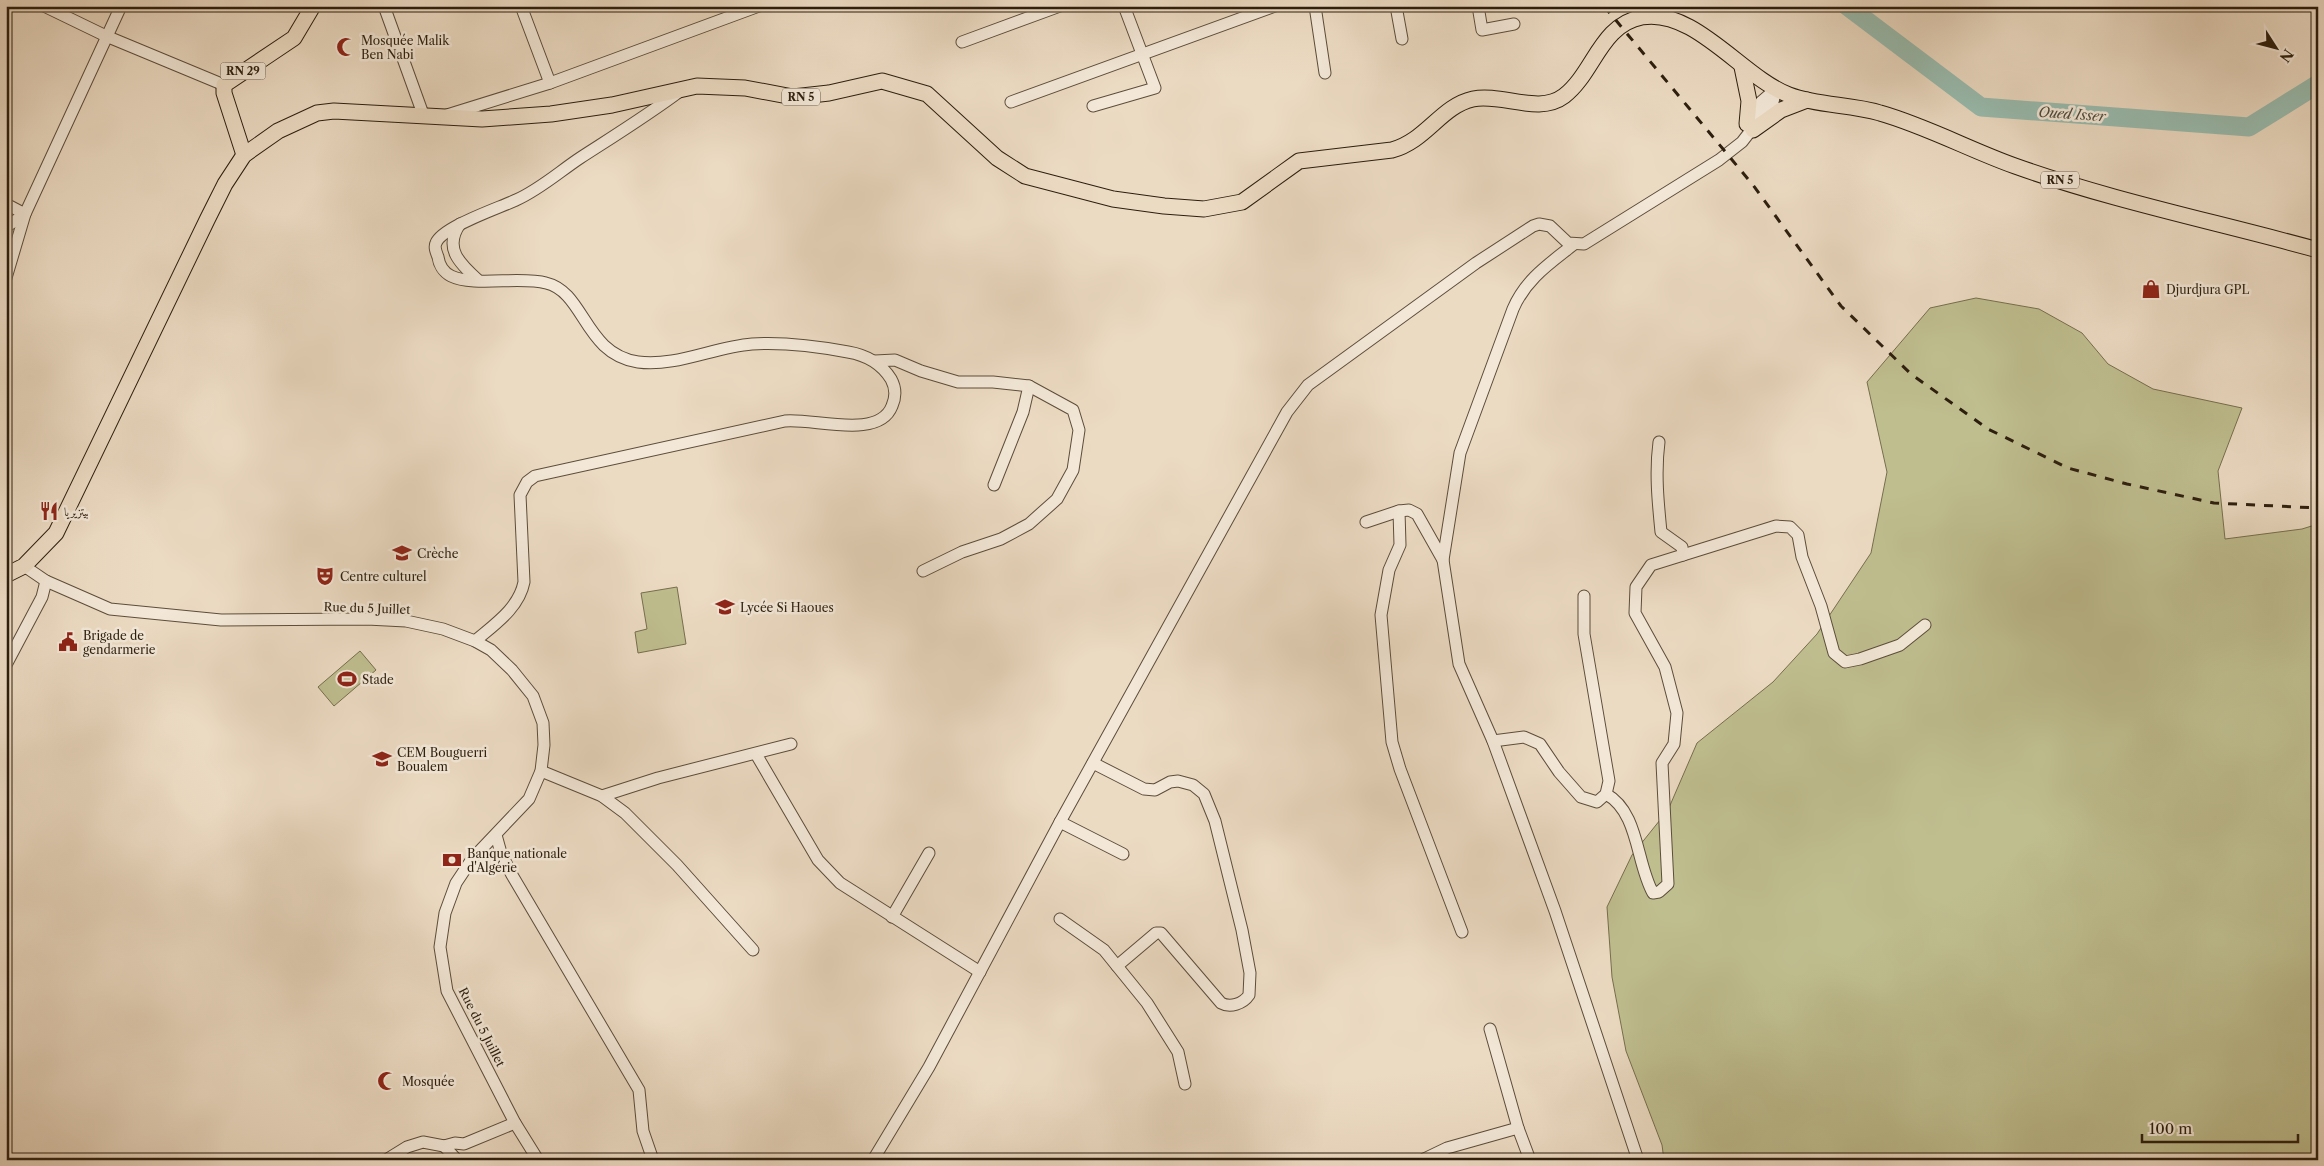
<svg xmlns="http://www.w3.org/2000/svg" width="2324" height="1166" font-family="'Libre Caslon Text',Amiri,serif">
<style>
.green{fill:#bfbe8f;stroke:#766e4e}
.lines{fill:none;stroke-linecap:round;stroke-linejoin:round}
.river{stroke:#99bcaf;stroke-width:19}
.minor-casing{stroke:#5c4d3b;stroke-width:13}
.major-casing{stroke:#2c1e0e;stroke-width:17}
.minor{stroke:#f3e8d8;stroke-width:11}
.major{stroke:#ecdbc3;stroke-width:15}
.rail{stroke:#2c1e0e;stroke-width:3;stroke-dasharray:9 9;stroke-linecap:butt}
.labels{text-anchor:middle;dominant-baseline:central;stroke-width:5;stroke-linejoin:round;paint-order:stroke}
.shield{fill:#f3e8d8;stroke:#685b4b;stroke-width:1}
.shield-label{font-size:11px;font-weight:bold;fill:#2c1e0e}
.poi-label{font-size:12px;fill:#2c1e0e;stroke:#f3e8d8;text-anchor:start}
.street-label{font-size:12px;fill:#2c1e0e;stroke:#f3e8d8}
.water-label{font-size:14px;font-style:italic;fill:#4d4d3e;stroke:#f3e8d8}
</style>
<rect width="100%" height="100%" fill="#ecdbc3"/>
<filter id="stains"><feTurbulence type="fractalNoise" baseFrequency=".004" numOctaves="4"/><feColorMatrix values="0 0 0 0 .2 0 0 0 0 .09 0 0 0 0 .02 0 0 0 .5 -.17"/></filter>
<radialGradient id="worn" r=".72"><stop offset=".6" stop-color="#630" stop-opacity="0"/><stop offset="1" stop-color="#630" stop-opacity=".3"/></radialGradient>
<g class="green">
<polygon points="1976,298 2039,309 2082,333 2108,364 2153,389 2242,408 2218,471 2225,539 2302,529 2318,524 2318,1160 1664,1160 1662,1145 1626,1051 1612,977 1607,907 1632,855 1668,810 1697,743 1773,682 1817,634 1871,553 1887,472 1867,382 1930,308"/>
<polygon points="677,587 686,644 638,653 635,632 647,629 641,593"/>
<polygon points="360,651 376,670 334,706 318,687"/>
</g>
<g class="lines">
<polyline class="river" points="1847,6 1981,107 2249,127 2318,84"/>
<g class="minor-casing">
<g id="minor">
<polyline points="44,6 106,36 224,85"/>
<polyline points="384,6 423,114"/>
<polyline points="521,6 550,83"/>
<polyline points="1315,6 1325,73"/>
<polyline points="1396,6 1402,39"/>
<polyline points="1478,6 1482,30 1514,24"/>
<polyline points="962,42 1060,6"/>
<polyline points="1011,102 1275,6"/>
<polyline points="1093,106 1155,88 1124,6"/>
<polyline points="447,115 550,83 759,6"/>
<polyline points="1748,122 1761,102 1776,89"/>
<polyline points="6,204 25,214 6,227"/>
<path d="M460,224C443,248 460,264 478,280"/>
<path d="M1573,245C1549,264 1526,279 1513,309L1460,453L1443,560L1459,664L1493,741L1555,911L1638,1160"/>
<polyline points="6,278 25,214 121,6"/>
<polyline points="875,361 895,360 921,371 958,382 993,382 1029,386 1073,410 1079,430 1073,470 1057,499 1029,524 1001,539 962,552 923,571"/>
<path d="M1659,442C1655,472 1658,502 1661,532L1682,547L1683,555"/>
<polyline points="994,485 1023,412 1029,386"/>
<polyline points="1366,522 1399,511"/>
<polyline points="1443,560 1417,514 1409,510 1399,511 1400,545 1389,570 1381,615 1392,742 1400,769 1462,932"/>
<polyline points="24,566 46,581 110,609 221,620 367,619 406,621 443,629 475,641 491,650 512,670 533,696 543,723 544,745 541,771 529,799 472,859 456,883 445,913 440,947 447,991 515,1123 538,1160"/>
<path d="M475,641C495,624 519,608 524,582L520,495L527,482L535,476L785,421C814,418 879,440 892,406C896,397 896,388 891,379C881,363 866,355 848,352C816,346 784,342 752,344C714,347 676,367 638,362C584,354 585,292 546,283C521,276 473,287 451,276C443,272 439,264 438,257C436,252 434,247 436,243C442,227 499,208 516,200C539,190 559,172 580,158C614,136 648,115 680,91"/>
<polyline points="6,665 42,597 46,581"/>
<polyline points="1493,741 1524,737 1540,744 1559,772 1581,797 1597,802 1606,794 1609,781 1584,634 1584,596"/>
<polyline points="756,754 818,860 840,883 980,972"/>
<path d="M1093,763L1144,789L1155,790L1170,782L1178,781L1193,785L1204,794L1215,821L1242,930L1250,973L1249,995C1243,1004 1230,1008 1221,1003L1161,933H1156L1117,966"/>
<polyline points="541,771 602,796 625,813 677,865 753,950"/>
<path d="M1606,794C1639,812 1636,863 1653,893L1659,892L1668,884L1662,763L1674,744L1677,713L1665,667L1635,613L1636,587L1651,565L1776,526L1790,527L1798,535L1802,557L1821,606L1834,653L1845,662L1860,659L1900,645L1925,625"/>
<polyline points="602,796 658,778 791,744"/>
<polyline points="1060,822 1123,854"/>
<polyline points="496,835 501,853 512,875 639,1090 643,1131 653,1160"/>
<polyline points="892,917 929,853"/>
<polyline points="1060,919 1104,950 1147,1003 1178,1052 1185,1084"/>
<polyline points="1490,1029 1518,1128 1530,1160"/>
<polyline points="444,1146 457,1160"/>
<polyline points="386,1160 407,1147 423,1142 444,1146 455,1143 464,1144 515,1123"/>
<polyline points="873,1160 929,1067 1060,822 1287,412 1308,385 1476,263 1533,226 1539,224 1550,226 1568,243 1584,244 1719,160 1742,142 1773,102 1776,89"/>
<polyline points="1422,1160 1447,1148 1518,1128"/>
</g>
</g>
<g class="major-casing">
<g id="major">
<polyline points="1742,67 1749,101 1747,124"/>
<polyline points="1753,130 1781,110 1807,100"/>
<polyline points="244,155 224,93 224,85 294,38 313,6"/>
<path d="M6,575L24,566L56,533L207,220L225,184L244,155L278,131L317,113L334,111L482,119L551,114L612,105L697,86L745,88L793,97L829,93L882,81L927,94L997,158L1025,176L1113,199L1164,206L1204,209L1242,202L1299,161L1392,150C1426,141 1441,106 1473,99C1502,93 1539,115 1564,96C1594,73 1600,25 1642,17C1695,8 1742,77 1789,95C1818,106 1851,104 1880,113C1926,126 1970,150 2015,166C2113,201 2217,222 2318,250"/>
</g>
</g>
<use href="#minor" class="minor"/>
<use href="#major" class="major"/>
<polyline class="rail" points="1604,6 1753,185 1841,306 1911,374 1988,429 2068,468 2127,484 2214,503 2318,508"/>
</g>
<defs>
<g id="mosque-bare" transform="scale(1.5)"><path d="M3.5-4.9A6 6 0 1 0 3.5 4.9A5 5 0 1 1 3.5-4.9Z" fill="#8f2418" stroke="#f3e8d8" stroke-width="2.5" paint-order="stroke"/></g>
<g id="shop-bare" transform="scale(1.5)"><path d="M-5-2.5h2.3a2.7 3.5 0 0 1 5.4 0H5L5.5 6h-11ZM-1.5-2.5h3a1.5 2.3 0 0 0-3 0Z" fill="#8f2418" stroke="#f3e8d8" stroke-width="2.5" paint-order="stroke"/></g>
<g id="restaurant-bare" transform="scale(1.5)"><path d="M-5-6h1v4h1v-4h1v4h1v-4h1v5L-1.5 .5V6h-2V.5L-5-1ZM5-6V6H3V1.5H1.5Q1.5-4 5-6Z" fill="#8f2418" stroke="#f3e8d8" stroke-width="2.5" paint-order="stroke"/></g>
<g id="school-bare" transform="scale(1.5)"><path d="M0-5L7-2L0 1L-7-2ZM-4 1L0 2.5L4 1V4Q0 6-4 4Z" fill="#8f2418" stroke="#f3e8d8" stroke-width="2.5" paint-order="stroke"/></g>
<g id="theatre-bare" transform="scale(1.5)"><path d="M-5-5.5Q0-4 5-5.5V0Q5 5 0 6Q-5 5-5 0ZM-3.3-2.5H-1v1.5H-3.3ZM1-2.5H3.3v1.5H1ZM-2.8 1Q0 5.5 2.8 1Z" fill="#8f2418" stroke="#f3e8d8" stroke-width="2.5" paint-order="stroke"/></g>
<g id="civic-bare" transform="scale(1.5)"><path d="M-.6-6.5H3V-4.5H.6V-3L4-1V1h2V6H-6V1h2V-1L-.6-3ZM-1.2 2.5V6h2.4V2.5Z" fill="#8f2418" stroke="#f3e8d8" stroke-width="2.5" paint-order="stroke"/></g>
<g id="stadium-bare" transform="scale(1.5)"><path d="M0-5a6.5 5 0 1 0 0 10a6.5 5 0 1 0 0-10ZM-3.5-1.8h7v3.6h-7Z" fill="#8f2418" stroke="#f3e8d8" stroke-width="2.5" paint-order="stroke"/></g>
<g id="bank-bare" transform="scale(1.5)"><path d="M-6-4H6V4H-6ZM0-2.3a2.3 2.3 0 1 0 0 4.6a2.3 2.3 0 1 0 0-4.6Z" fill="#8f2418" stroke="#f3e8d8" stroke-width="2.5" paint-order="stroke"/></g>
</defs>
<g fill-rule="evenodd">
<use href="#mosque-bare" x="346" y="47"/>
<use href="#shop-bare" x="2151" y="289"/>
<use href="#restaurant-bare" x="49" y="511"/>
<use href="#school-bare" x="402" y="553"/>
<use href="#theatre-bare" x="325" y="576"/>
<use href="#school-bare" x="725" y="607"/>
<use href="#civic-bare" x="68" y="642"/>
<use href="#stadium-bare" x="347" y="679"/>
<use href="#school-bare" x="382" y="759"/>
<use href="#bank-bare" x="452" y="860"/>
<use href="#mosque-bare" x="387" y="1081"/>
</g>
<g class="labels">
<g class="shield">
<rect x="220.5" y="62.5" width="45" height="17" rx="4"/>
<rect x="782" y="88.5" width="38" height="17" rx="4"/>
<rect x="2041" y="171.5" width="38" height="17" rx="4"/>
</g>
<g class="shield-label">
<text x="243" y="71">RN 29</text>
<text x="801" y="97">RN 5</text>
<text x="2060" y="180">RN 5</text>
</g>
<g class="poi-label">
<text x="361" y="40">Mosquée Malik<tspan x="361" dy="14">Ben Nabi</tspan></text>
<text x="2166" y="289">Djurdjura GPL</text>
<text x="64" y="511">بيتزيريا</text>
<text x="417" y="553">Crèche</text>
<text x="340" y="576">Centre culturel</text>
<text x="740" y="607">Lycée Si Haoues</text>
<text x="83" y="635">Brigade de<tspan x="83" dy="14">gendarmerie</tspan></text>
<text x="362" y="679">Stade</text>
<text x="397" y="752">CEM Bouguerri<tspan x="397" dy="14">Boualem</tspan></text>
<text x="467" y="853">Banque nationale<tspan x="467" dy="14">d'Algérie</tspan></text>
<text x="402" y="1081">Mosquée</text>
</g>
<g class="street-label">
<text transform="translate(367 608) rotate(2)">Rue du 5 Juillet</text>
<text transform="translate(482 1027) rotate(63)">Rue du 5 Juillet</text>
</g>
<g class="water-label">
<text transform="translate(2072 114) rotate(4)">Oued Isser</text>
</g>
</g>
<rect width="2324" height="1166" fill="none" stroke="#ecdbc3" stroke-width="25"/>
<rect x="8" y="8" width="2309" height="1151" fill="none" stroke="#2c1e0e" stroke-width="2.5"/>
<rect x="12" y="12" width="2299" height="1141" fill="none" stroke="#2c1e0e"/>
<g transform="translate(2276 48) rotate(126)" stroke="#f3e8d8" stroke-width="4" paint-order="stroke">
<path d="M0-4L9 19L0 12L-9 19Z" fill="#2c1e0e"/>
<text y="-8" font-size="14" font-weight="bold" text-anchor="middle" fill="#2c1e0e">N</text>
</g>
<path d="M2142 1134v8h156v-8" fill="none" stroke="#2c1e0e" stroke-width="2.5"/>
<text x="2149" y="1134" font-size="15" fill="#2c1e0e" stroke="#f3e8d8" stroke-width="4" paint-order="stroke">100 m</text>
<rect width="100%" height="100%" filter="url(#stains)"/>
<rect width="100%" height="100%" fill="url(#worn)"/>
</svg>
